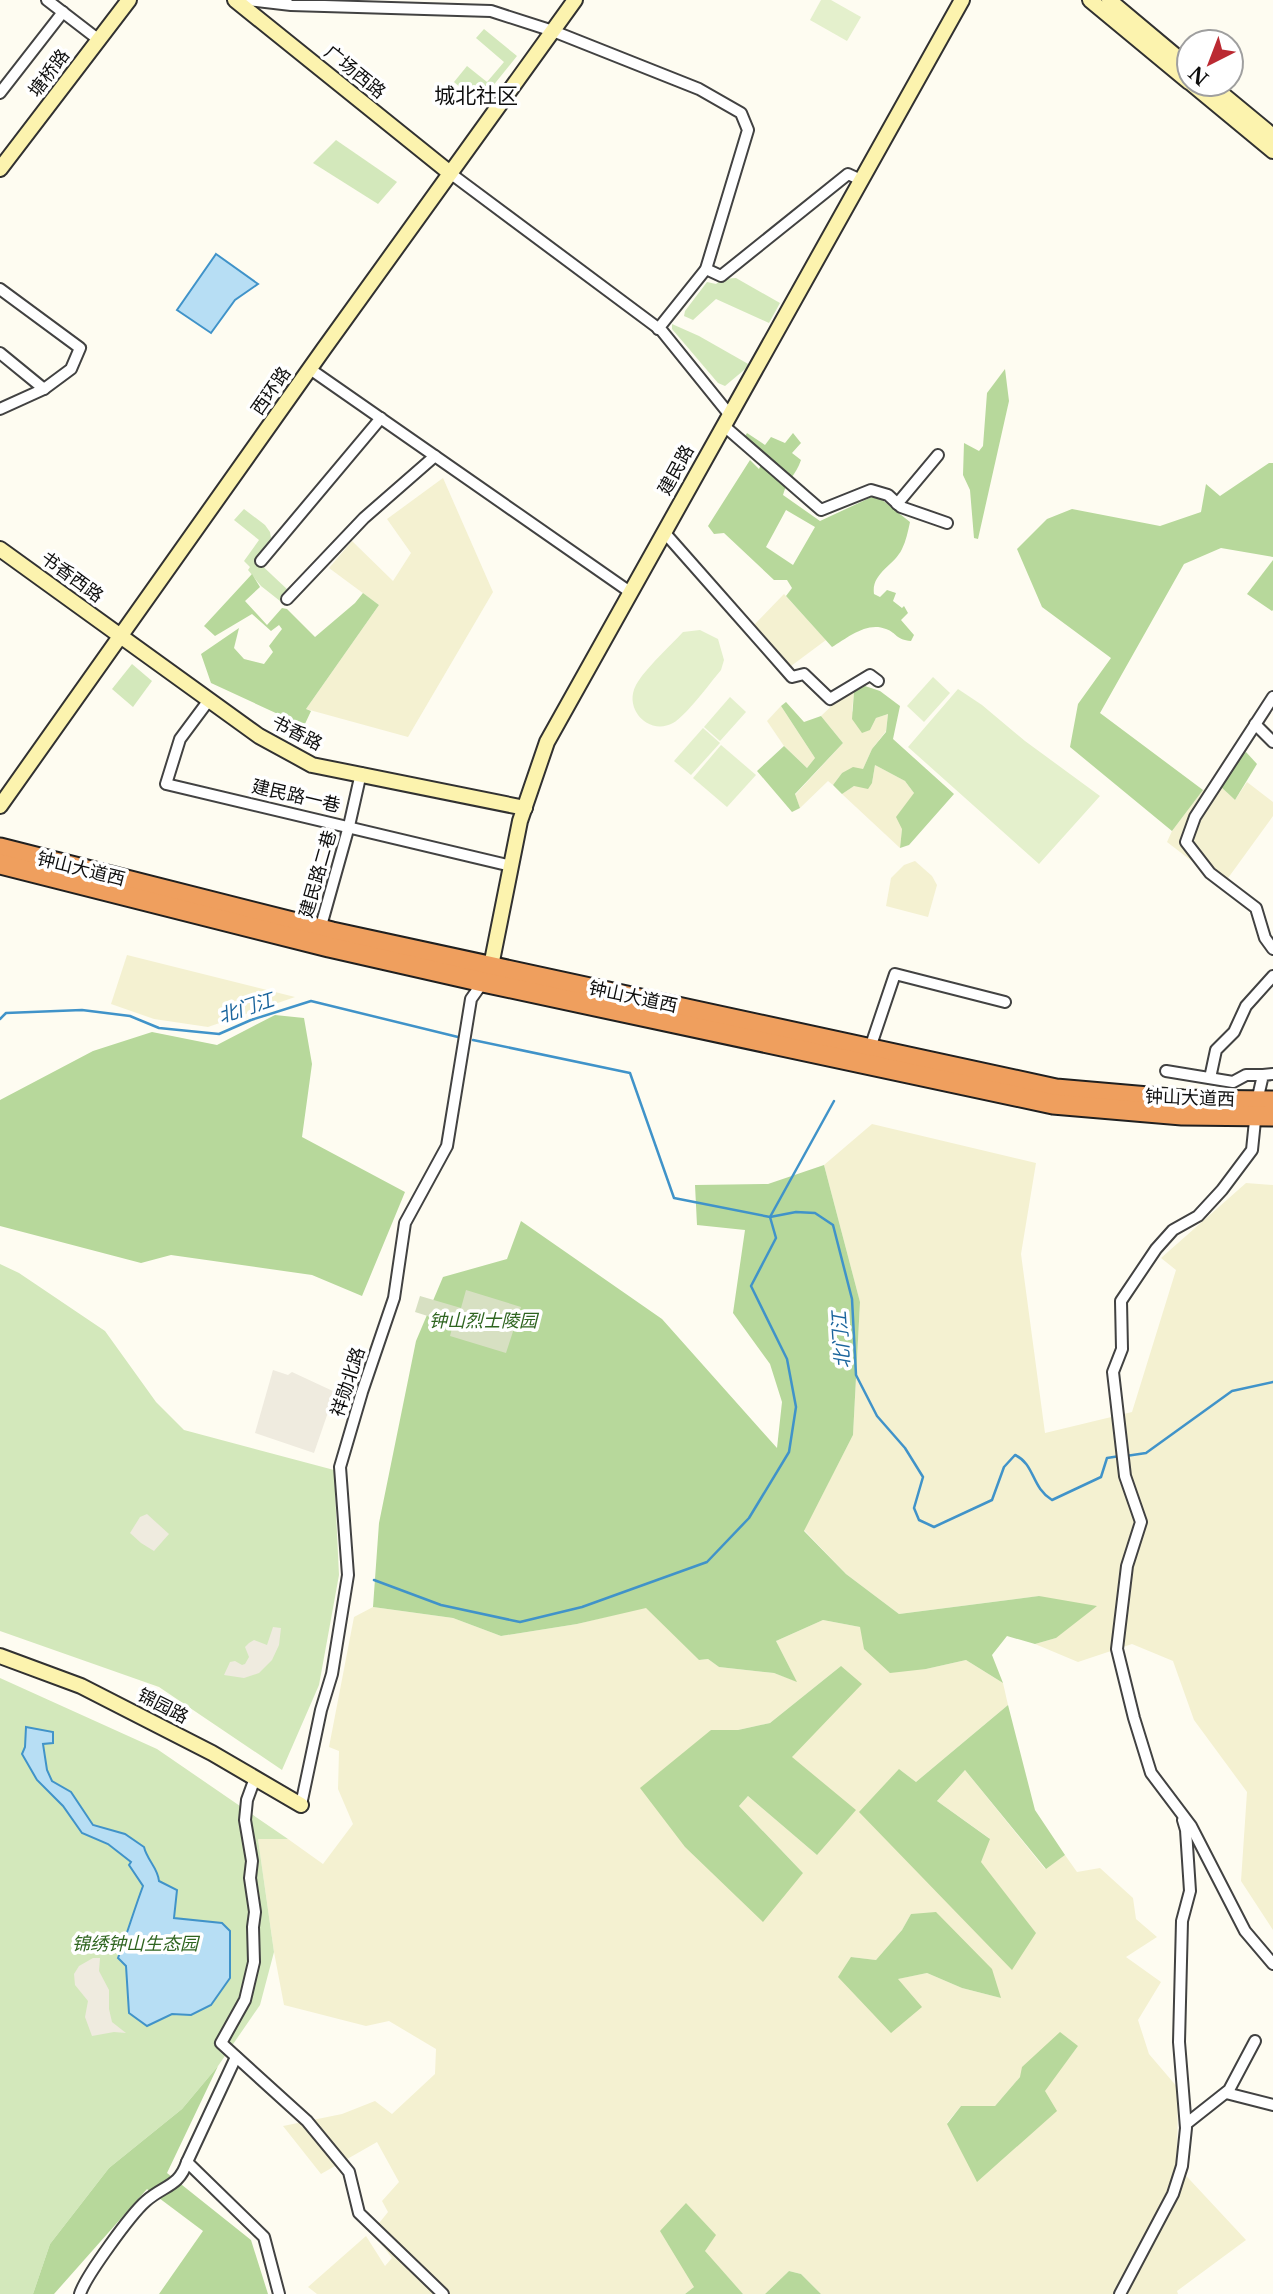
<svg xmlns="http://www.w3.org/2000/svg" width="1273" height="2294" font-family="'Libre Baskerville','Noto Sans SC',serif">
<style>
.farmland{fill:#f4f1d1;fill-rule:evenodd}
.green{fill:#d3e8bb}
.forest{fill:#b7d89b;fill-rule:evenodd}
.cemetery{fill:#d7e0c2}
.pitch{fill:#e4f0cc}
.plaza{fill:#efebdf}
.water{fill:#b7def4;stroke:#4093c9;stroke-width:2}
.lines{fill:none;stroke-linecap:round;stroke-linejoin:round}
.stream{stroke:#4093c9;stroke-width:2.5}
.street-casing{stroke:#424242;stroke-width:14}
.secondary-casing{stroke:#313131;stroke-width:18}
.highway-casing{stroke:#202020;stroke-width:23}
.street{stroke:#fff;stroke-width:10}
.secondary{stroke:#fcf3ae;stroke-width:14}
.highway{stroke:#ef9f5e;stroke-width:19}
.labels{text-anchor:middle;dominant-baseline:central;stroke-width:7;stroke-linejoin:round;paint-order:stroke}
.street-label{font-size:18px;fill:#0f0f0f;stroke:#fff}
.park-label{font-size:18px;font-style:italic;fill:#2f6520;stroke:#fff}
.water-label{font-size:19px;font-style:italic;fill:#1b659d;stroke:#fff}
.quarter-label{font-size:21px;fill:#0f0f0f;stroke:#fff}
</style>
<rect width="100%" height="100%" fill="#fefcf1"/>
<g class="farmland">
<polygon points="443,478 493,592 408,737 306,709 379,605 329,568 352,541 393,581 411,553 387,519"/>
<polygon points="784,594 826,640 791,666 754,625"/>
<polygon points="854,692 852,711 870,730 876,718 888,714 886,731 872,749 863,769 842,773 833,785 828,781 800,808 795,795 843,743 821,716 838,700"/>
<polygon points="781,706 815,758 807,768 784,746 767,721"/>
<polygon points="875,765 905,781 914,793 902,829 900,848 842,794 854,786 872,783"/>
<polygon points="1247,782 1273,802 1273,816 1223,885 1167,842 1172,831 1203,790 1219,785 1235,800"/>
<polygon points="915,861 932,876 937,885 928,917 886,906 891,878 904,865"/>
<polygon points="127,955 295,997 208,1027 154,1019 111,1004"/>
<polygon points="872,1124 1036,1163 1021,1254 1045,1433 1132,1412 1176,1270 1161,1258 1246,1183 1273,1185 1273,1930 1241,1881 1247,1792 1194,1720 1173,1661 1132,1644 1078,1662 1035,1644 1056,1638 1040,1596 899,1614 846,1574 804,1530 853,1435 860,1302 824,1165"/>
<path d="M373,1607L453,1618L501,1636L577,1624L646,1607L699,1660L708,1659L719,1667L774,1673L796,1681L776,1641L823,1620L860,1627L926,1669L966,1660L1003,1683L1008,1705L916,1782L899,1769L1036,1933L980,1862L989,1838L937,1801L965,1770L1045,1869L1065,1855L1077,1872L1100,1868L1133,1898L1136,1919L1157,1937L1126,1957L1161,1982L1138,2020L1149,2054L1178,2088L1177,2166L1246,2240L1177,2291L1178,2294H821L801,2274L789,2271L765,2294H743L704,2251L686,2203L694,2287L685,2294H317L308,2287L366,2236L385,2266L392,2258L372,2232L388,2212L382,2201L399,2182L377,2142L321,2174L283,2126L342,2114L375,2101L392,2114L435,2074L436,2049L389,2021L366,2026L284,2005L274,1952L258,1839H288L323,1864L353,1824L338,1789L339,1751L329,1747L354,1617ZM841,1666L792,1757L817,1855L748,1796L739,1806L803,1873L685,1847L711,1730H738L770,1723ZM911,1914L1001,1998L962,1988L927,1973L897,1979L851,1957L876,1960L902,1930ZM1078,2046L1044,2091L947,2123L961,2106H995L1020,2077Z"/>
</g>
<g class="green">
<polygon points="484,29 517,56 479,103 454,82 467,66 487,82 504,62 476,38"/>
<polygon points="336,140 397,182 378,204 313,163"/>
<polygon points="736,278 780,303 769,323 716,299 693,320 684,316 685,311 707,282 716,284 722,279"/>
<polygon points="672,324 699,336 750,365 725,386 718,383 672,329"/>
<polygon points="244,509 265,525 270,532 271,538 255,559 289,591 280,601 261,586 248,570 250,567 244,561 259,540 234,520"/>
<polygon points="132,664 152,681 133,707 112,689"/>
<polygon points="0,1264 19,1273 105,1331 156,1402 184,1430 334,1470 339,1575 319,1685 282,1770 159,1687 0,1631"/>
<polygon points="0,1678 157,1749 288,1839 258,1839 274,1952 260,2005 218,2066 182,2109 109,2168 50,2244 33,2294 0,2294"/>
</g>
<g class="forest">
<polygon points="1005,369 1009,401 978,539 974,538 970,490 963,475 964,443 979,451 983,446 987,393"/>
<path d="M747,433L765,445L771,437L785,443L793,433L801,443L792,453L801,460C796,475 787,480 783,495L820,521L876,495L910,522C908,531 906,541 902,549C894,566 871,573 874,594L880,597L887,590L896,593L893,601L902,608L904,606L908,613L901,620L914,635L911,641C896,640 897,633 886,629C867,621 847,638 832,647L786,596L792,588L787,580H774L724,533L714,534L708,526L750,460L759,469L765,456L744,438ZM786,510L815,527L793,565L766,547Z"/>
<polygon points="1269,463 1273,463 1273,557 1221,548 1184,564 1100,713 1203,790 1172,831 1070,747 1078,704 1111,658 1042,607 1017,549 1047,519 1072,509 1160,526 1201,512 1206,484 1220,496"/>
<polygon points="1273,560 1273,610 1272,611 1247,594"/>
<polygon points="252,574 260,587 245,601 267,625 282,608 287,609 315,637 355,603 363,593 379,605 306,709 311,711 304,726 211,683 201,654 239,628 234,648 244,659 264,664 273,652 269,646 282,629 279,625 271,631 252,614 215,636 204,626"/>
<polygon points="865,686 880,691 900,706 893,739 954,794 909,845 900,848 902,829 896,817 914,793 905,781 875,765 872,783 868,789 854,786 842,794 833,785 842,773 853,767 863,769 872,749 886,732 888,714 876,718 870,730 862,733 852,719 854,692"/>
<polygon points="786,702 804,722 821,716 843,743 795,794 800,808 792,812 757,771 784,746 807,768 815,758 781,706"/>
<polygon points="1246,752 1257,764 1235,800 1219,785 1240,755"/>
<polygon points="275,1015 304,1018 312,1064 302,1137 405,1192 362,1296 312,1275 171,1255 141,1263 0,1226 0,1100 93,1051 152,1032 217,1045"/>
<polygon points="824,1165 860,1302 853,1435 804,1531 846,1574 899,1614 1039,1596 1097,1606 1056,1638 1035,1644 1007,1636 992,1655 1003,1683 966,1660 926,1669 890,1673 864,1649 860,1627 823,1620 776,1641 797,1682 774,1673 719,1667 708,1659 699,1660 646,1608 577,1624 501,1636 453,1618 373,1607 379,1523 416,1341 443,1277 507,1259 521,1221 662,1319 777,1448 782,1402 770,1364 733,1313 745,1230 697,1225 695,1185 768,1184"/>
<polygon points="841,1666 862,1684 792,1757 856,1810 817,1855 748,1796 739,1806 803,1873 763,1922 685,1847 640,1788 711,1730 738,1730 770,1723"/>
<polygon points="1008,1705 1035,1810 1065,1855 1046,1869 965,1770 937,1801 990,1839 981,1862 1036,1933 1012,1970 859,1812 899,1769 916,1782"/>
<polygon points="936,1912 992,1969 1001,1998 962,1988 927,1973 898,1979 922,2007 891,2033 838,1977 851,1957 876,1960 902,1930 911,1914"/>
<polygon points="1060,2032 1078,2046 1045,2091 1057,2111 977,2182 947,2124 961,2106 995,2106 1020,2077 1022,2067"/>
<polygon points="218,2066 167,2173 251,2240 268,2294 159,2294 203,2231 147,2189 54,2294 33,2294 50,2244 109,2168 182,2109"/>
<polygon points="686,2203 716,2235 705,2251 743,2294 685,2294 694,2287 660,2231"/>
<polygon points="789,2271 801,2274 821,2294 765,2294"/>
</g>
<polygon class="cemetery" points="466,1290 521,1307 506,1353 450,1336 453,1324 415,1312 420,1296 461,1308"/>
<g class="pitch">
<polygon points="821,0 831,0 861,17 847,41 810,20"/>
<path d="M700,630L718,639L724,660L721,670C710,683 686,716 673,723C649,736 623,709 636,685C645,669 670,646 683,632Z"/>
<polygon points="933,677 950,693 924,722 907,706"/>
<polygon points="958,689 982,705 1025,741 1100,796 1039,864 908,747"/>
<polygon points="730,697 746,712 720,741 704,727"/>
<polygon points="703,728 720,743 691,775 674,761"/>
<polygon points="721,745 756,775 727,807 693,778"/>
</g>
<g class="plaza">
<polygon points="273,1370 288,1375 292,1372 335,1392 314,1453 255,1433"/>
<polygon points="147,1514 169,1534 154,1551 141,1543 130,1533 140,1517"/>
<polygon points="273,1627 281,1628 279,1645 272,1660 259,1673 244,1678 224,1675 230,1662 235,1661 242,1665 245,1664 249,1657 245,1647 249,1643 254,1640 267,1645"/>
<polygon points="93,1958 100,1958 99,1971 109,1990 109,2009 112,2022 126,2033 114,2032 92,2036 85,2017 88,2001 75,1985 74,1974 79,1966"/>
</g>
<g class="water">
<polygon points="216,254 258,284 235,300 211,333 177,310"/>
<path d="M26,1727L53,1732V1743L43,1744L47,1770L52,1781L71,1792L93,1825L125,1834L144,1847C147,1860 158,1868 159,1881L177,1890L174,1918L222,1923L230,1931V1978L211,2005L191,2015L172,2014L147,2026L129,2013L126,1966L118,1958C127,1934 134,1910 143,1886L129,1865L131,1862L108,1844L82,1833L63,1806L37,1780L22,1754L25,1747Z"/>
</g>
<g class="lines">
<g class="stream">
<polyline points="0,1019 6,1013 82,1010 130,1016 159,1028 219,1034 251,1020 311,1001 458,1037"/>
<path d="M473,1040L630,1073L674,1198L770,1217L796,1212L815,1213L833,1225L852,1299L856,1375L877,1416L905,1448L923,1477L914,1508L919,1520L934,1527L992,1500L1004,1467L1015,1455C1035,1464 1031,1487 1052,1500L1101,1477L1107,1458L1120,1456"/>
<polyline points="1126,1456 1146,1453 1232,1391 1273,1382"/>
<polyline points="374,1580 441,1605 520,1622 582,1607 707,1562 749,1518 789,1452 796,1407 787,1359 751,1286 776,1238 770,1217 834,1101"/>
</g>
<g class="street-casing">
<g id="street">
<polyline points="47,0 99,40"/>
<polyline points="247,0 291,5 491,11 553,31 699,89 741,113 748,130 706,269 658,329"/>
<polyline points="0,93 63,12"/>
<polyline points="450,173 662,331 729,414"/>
<polyline points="706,269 721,276 848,174 861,180"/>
<polyline points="0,289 80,348 71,369 44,389 0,409"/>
<polyline points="0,353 44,389"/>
<polyline points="310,369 630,592"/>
<polyline points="723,425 821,510 871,490 888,495 901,507 947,523"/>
<polyline points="897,504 938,455"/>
<polyline points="664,532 792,677 804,674 830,699 870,675 878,681"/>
<polyline points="261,561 381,418"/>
<polyline points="287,599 364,518 435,456"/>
<polyline points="1273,697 1195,817 1186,842 1210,873 1256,908 1265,938 1273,949"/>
<polyline points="209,700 180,739 166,784 511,866"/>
<polyline points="1255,724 1273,742"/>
<polyline points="319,933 349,826 361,773"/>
<polyline points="869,1051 895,974 1005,1002"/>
<polyline points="1166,1071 1233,1082 1246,1075 1263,1075"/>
<polyline points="1273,1074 1263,1075 1257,1101 1252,1150 1222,1190 1198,1216 1173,1230 1156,1249 1121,1301 1122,1349 1113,1372 1125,1476 1141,1522 1127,1566 1117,1649 1134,1718 1151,1773 1191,1826 1245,1931 1273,1964"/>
<polyline points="1210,1078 1216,1050 1234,1032 1246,1006 1273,976"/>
<polyline points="255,1778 247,1800 245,1820 252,1861 250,1878 255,1912 253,1927 254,1962 245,2000 221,2043 307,2121 349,2172 359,2213 443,2294"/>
<polyline points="301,1805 321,1710 332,1674 348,1575 340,1467 362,1392 394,1298 405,1223 447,1146 471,999 483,982"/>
<polyline points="236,2057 187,2162 264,2237 279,2294"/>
<polyline points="1226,2093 1273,2105"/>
<polyline points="1186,2124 1229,2090 1255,2041"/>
<path d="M80,2294C85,2277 131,2214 146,2201C164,2185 179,2187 187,2162"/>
<polyline points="1120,2294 1173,2194 1182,2166 1186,2128 1179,2042 1182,1921 1190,1891 1186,1830 1183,1820"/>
</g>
</g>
<g class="secondary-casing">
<g id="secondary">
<polyline points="235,0 450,173"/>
<polyline points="1090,0 1189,82"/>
<polyline points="1109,0 1189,67"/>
<polyline points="1192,84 1273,151"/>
<polyline points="1210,84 1273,136"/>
<polyline points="0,169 129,0"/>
<polyline points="0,549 259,736 312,765 525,808"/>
<polyline points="0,806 323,350 575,0"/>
<polyline points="487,974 491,966 520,821 547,742 962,0"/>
<polyline points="0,1656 81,1686 212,1753 301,1805"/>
</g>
</g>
<g class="highway-casing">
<g id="highway">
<polyline points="0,848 332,932 1056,1089 1183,1100 1273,1101"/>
<polyline points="0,864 329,947 483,982 1053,1104 1182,1115 1273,1116"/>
</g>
</g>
<use href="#street" class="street"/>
<use href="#secondary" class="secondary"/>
<use href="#highway" class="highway"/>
</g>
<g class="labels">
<g class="street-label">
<text transform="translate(355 72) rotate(39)">广场西路</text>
<text transform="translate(49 73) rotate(-53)">塘桥路</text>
<text transform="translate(271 391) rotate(-55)">西环路</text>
<text transform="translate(676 470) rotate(-61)">建民路</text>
<text transform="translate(72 577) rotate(36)">书香西路</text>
<text transform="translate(297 733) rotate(27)">书香路</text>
<text transform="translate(296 796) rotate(13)">建民路一巷</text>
<text transform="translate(81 869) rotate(14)">钟山大道西</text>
<text transform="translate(318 874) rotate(-74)">建民路二巷</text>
<text transform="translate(633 997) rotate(12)">钟山大道西</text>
<text transform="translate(1190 1098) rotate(2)">钟山大道西</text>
<text transform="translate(348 1382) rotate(-72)">祥勋北路</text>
<text transform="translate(163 1706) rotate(27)">锦园路</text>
</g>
<g class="park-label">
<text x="483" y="1321">钟山烈士陵园</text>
<text x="135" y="1944">锦绣钟山生态园</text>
</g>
<g class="water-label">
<text transform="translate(246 1008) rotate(-18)">北门江</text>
<text transform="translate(841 1340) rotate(-94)">北门江</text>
</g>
<g class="quarter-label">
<text x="476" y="96">城北社区</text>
</g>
</g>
<g transform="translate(1210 63) rotate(222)"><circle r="33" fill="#ffffff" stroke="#9f9f9f" stroke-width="2"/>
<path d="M0-5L12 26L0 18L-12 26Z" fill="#bb2a32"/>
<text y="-10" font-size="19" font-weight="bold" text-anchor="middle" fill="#0f0f0f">N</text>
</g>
</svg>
